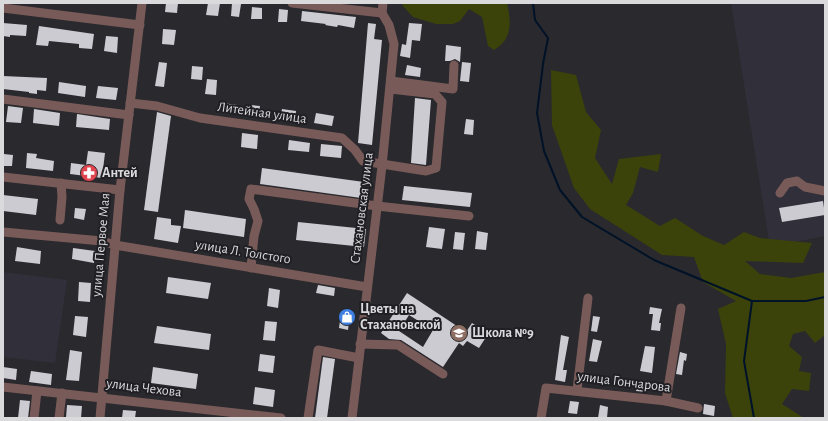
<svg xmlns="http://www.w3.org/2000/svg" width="828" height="421" font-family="'Alegreya Sans',sans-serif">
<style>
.built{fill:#312f3a}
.green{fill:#3b430b}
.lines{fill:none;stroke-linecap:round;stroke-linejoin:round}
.stream{stroke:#001227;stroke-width:2}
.building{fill:#cdcbd2;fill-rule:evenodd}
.minor{stroke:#785b58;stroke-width:9}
.labels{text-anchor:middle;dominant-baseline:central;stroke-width:4;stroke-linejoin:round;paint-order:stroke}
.street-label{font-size:14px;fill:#dad9dc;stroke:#201f24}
.poi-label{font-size:14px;font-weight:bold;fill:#dad9dc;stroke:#201f24;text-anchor:start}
</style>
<rect width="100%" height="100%" fill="#2a292e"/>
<g class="built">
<polygon points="731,3 825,3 825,213 823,202 779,209 782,222 825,215 825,236 770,247"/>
<polygon points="3,272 67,280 55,363 3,357"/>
</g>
<g class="green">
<path d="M404,3H507C511,21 513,39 494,50L488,46L482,17L469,9L460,21L453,24H436L413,17L402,5Z"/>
<polygon points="551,70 576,75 586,112 601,130 595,158 612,184 619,159 661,154 658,172 640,167 633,193 626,205 660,226 675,218 703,236 724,245 744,232 760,238 812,243 803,263 745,261 760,274 791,278 825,272 825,335 815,343 805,331 793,334 789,346 802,357 799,371 811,373 809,391 792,389 782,404 804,418 733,418 725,393 726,344 718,309 736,301 703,282 694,257 662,255 590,209 574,188 552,125"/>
</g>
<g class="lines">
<g class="stream">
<polyline points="533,3 535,20 548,38 543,64 537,113 544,151 560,190 582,217 654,260 752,301 806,301 825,297"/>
<polyline points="752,301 744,361 754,418"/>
</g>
</g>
<g class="building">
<polygon points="166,3 178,3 177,13 165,12"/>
<polygon points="208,3 220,3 218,16 206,15"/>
<polygon points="232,3 241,4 239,17 231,16"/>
<polygon points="252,7 262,8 262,19 251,19"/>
<polygon points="279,9 288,10 287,22 278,22"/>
<polygon points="302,11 356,17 354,28 338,25 337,27 325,25 326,24 301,21"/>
<polygon points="3,23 27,25 26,36 10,35 10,37 3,36"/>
<polygon points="368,23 376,24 374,39 382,40 372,145 358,143"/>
<polygon points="409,23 422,24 420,41 412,40 410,58 400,56 402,44 406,45"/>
<polygon points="39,26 94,34 92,49 79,48 79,44 49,41 48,46 36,45"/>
<polygon points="163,29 176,30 174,45 162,44"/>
<polygon points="106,36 118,37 117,53 104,51"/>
<polygon points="446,45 461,47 460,62 455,59 450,61 445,61"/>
<polygon points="159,62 167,63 164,87 155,86"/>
<polygon points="462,62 471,63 469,82 460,81"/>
<polygon points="407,65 421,68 420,77 405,75"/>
<polygon points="192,66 203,67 202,80 191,79"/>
<polygon points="3,76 47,78 46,91 37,90 37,94 29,93 29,92 3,89"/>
<polygon points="207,79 217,80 216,95 205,94"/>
<polygon points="59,82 86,86 85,97 58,93"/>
<polygon points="98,86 118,88 116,100 96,98"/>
<polygon points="415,98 431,100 426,165 411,163"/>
<polygon points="223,103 237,105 236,114 222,113"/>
<polygon points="250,105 260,106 258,118 249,116"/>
<polygon points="8,106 23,108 21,123 6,122"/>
<polygon points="34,109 60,113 59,126 33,123"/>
<polygon points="282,109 296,111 295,122 280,120"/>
<polygon points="157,112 171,116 158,212 144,210"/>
<polygon points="316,113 334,116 332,126 314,123"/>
<polygon points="77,114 110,119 109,130 76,127"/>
<polygon points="466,119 474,120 473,135 464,134"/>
<polygon points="242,133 258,135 257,149 241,147"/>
<polygon points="289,140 310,143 309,152 288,150"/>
<polygon points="321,144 342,146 341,158 320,156"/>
<polygon points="88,151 105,153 102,178 70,174 71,163 86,165"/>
<polygon points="27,153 37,154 36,158 54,161 53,171 26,168"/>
<polygon points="4,154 13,155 12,166 3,166"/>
<polygon points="262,168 364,182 361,198 260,184"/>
<polygon points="404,186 472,193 470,207 402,200"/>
<polygon points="3,195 38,199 36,215 3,211"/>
<polygon points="823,201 825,215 782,222 779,208"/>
<polygon points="75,208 86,209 84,220 74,218"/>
<polygon points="185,210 246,219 244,237 183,228"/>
<polygon points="157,217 171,219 171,225 181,226 178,243 154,239"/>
<polygon points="298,222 366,229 364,247 296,240"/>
<polygon points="429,227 445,229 442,249 426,247"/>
<polygon points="477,231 488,233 486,250 475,249"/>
<polygon points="455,232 465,233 463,250 453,249"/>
<polygon points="17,247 41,251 40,264 15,261"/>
<polygon points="73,248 95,251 94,263 72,259"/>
<polygon points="168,277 211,283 208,299 166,293"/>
<polygon points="79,282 91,283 90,302 78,301"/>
<polygon points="318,285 335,288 334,296 316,293"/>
<polygon points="269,288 280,290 278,308 267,306"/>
<path d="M407,293L466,332L472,323L488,334L479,348L467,341L463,346L459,343L443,367L401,340L389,339L381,333ZM409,315L433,330L423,347L399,331Z"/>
<polygon points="650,307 662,309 659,323 661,323 660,331 651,330 653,314 649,314"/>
<polygon points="341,313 350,314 348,330 339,328"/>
<polygon points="75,316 88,317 86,337 73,335"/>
<polygon points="593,316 600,317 597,332 591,331"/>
<polygon points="265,321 277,322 275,341 263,340"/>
<polygon points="157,326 211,334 209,350 154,343"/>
<polygon points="561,335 569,337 563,370 567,370 565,382 555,380"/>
<polygon points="593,339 602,341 597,362 589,361"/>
<polygon points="645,346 655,347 652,373 640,371"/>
<polygon points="70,350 82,352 79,381 66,380"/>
<polygon points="680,352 687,354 686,361 684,360 682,375 676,374"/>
<polygon points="260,354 275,356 273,373 258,371"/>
<polygon points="323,357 335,359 327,418 315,418"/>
<polygon points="3,367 17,369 16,380 3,378"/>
<polygon points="153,367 198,374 196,389 151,383"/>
<polygon points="31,371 52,374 51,385 29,382"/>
<polygon points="638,382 649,384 647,392 636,391"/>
<polygon points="255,387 275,390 273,407 253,404"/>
<polygon points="20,400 30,401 28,418 18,418"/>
<polygon points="570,401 579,402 577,414 568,413"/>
<polygon points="704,404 715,406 714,416 703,414"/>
<polygon points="67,405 82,406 81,418 66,418"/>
<polygon points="600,405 608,407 607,418 598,418"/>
<polygon points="123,410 136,411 135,418 122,418"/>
</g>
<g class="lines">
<g class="minor">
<polyline points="292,3 382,13"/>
<polyline points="3,8 140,25"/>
<polyline points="391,81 453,89 454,65"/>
<polyline points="3,99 129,115"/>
<polyline points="130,103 157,106 200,118 342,138 355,150 363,161 426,171 436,168 442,102 435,94 390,89"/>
<polyline points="3,177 120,190"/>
<polyline points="780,193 787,183 797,181 805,187 825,191"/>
<polyline points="60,220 62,197 61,183"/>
<polyline points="3,232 102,241 115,245 367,287"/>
<polyline points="251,268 254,236 258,221 254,209 249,199 251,189 377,206 469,216"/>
<polyline points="360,344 398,345 443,374"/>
<polyline points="3,387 281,418"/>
<polyline points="577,390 588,298"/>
<polyline points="666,401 681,308"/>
<polyline points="34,418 37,391"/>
<polyline points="59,418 62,393"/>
<polyline points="100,418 120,190 142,3"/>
<polyline points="308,418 318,350 359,358"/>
<polyline points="352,418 382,166 394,44 389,25 382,13 383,3"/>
<polyline points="541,418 546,388 666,401 698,408"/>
</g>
</g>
<defs>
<g id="pharmacy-disc" transform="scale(0.9)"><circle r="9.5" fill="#e0444e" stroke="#201f24"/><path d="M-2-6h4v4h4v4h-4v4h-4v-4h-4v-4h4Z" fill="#fff"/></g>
<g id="shop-disc" transform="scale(0.9)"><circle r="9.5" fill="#3f7fe0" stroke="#201f24"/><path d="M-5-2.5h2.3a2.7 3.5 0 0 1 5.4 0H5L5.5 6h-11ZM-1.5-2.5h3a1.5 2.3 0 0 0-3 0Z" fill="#fff"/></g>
<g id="school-disc" transform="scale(0.9)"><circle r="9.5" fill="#8d6e63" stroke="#201f24"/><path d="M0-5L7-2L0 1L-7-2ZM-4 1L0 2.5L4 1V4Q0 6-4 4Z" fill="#fff"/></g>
</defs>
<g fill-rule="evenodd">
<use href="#pharmacy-disc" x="89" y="173"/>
<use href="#shop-disc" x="347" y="317"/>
<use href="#school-disc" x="459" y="333"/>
</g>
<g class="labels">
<g class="street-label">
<text transform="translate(262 113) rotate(8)">Литейная улица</text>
<text transform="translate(362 208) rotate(-83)">Стахановская улица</text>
<text transform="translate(101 245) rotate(-85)">улица Первое Мая</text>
<text transform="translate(243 252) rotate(9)">улица Л. Толстого</text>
<text transform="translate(624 382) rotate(7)">улица Гончарова</text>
<text transform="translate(144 388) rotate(7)">улица Чехова</text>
</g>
<g class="poi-label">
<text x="102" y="173">Антей</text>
<text x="360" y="309">Цветы на<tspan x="360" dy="16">Стахановской</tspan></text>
<text x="472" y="333">Школа №9</text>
</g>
</g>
<rect width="828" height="421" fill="none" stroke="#dad9dc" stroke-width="8"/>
</svg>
